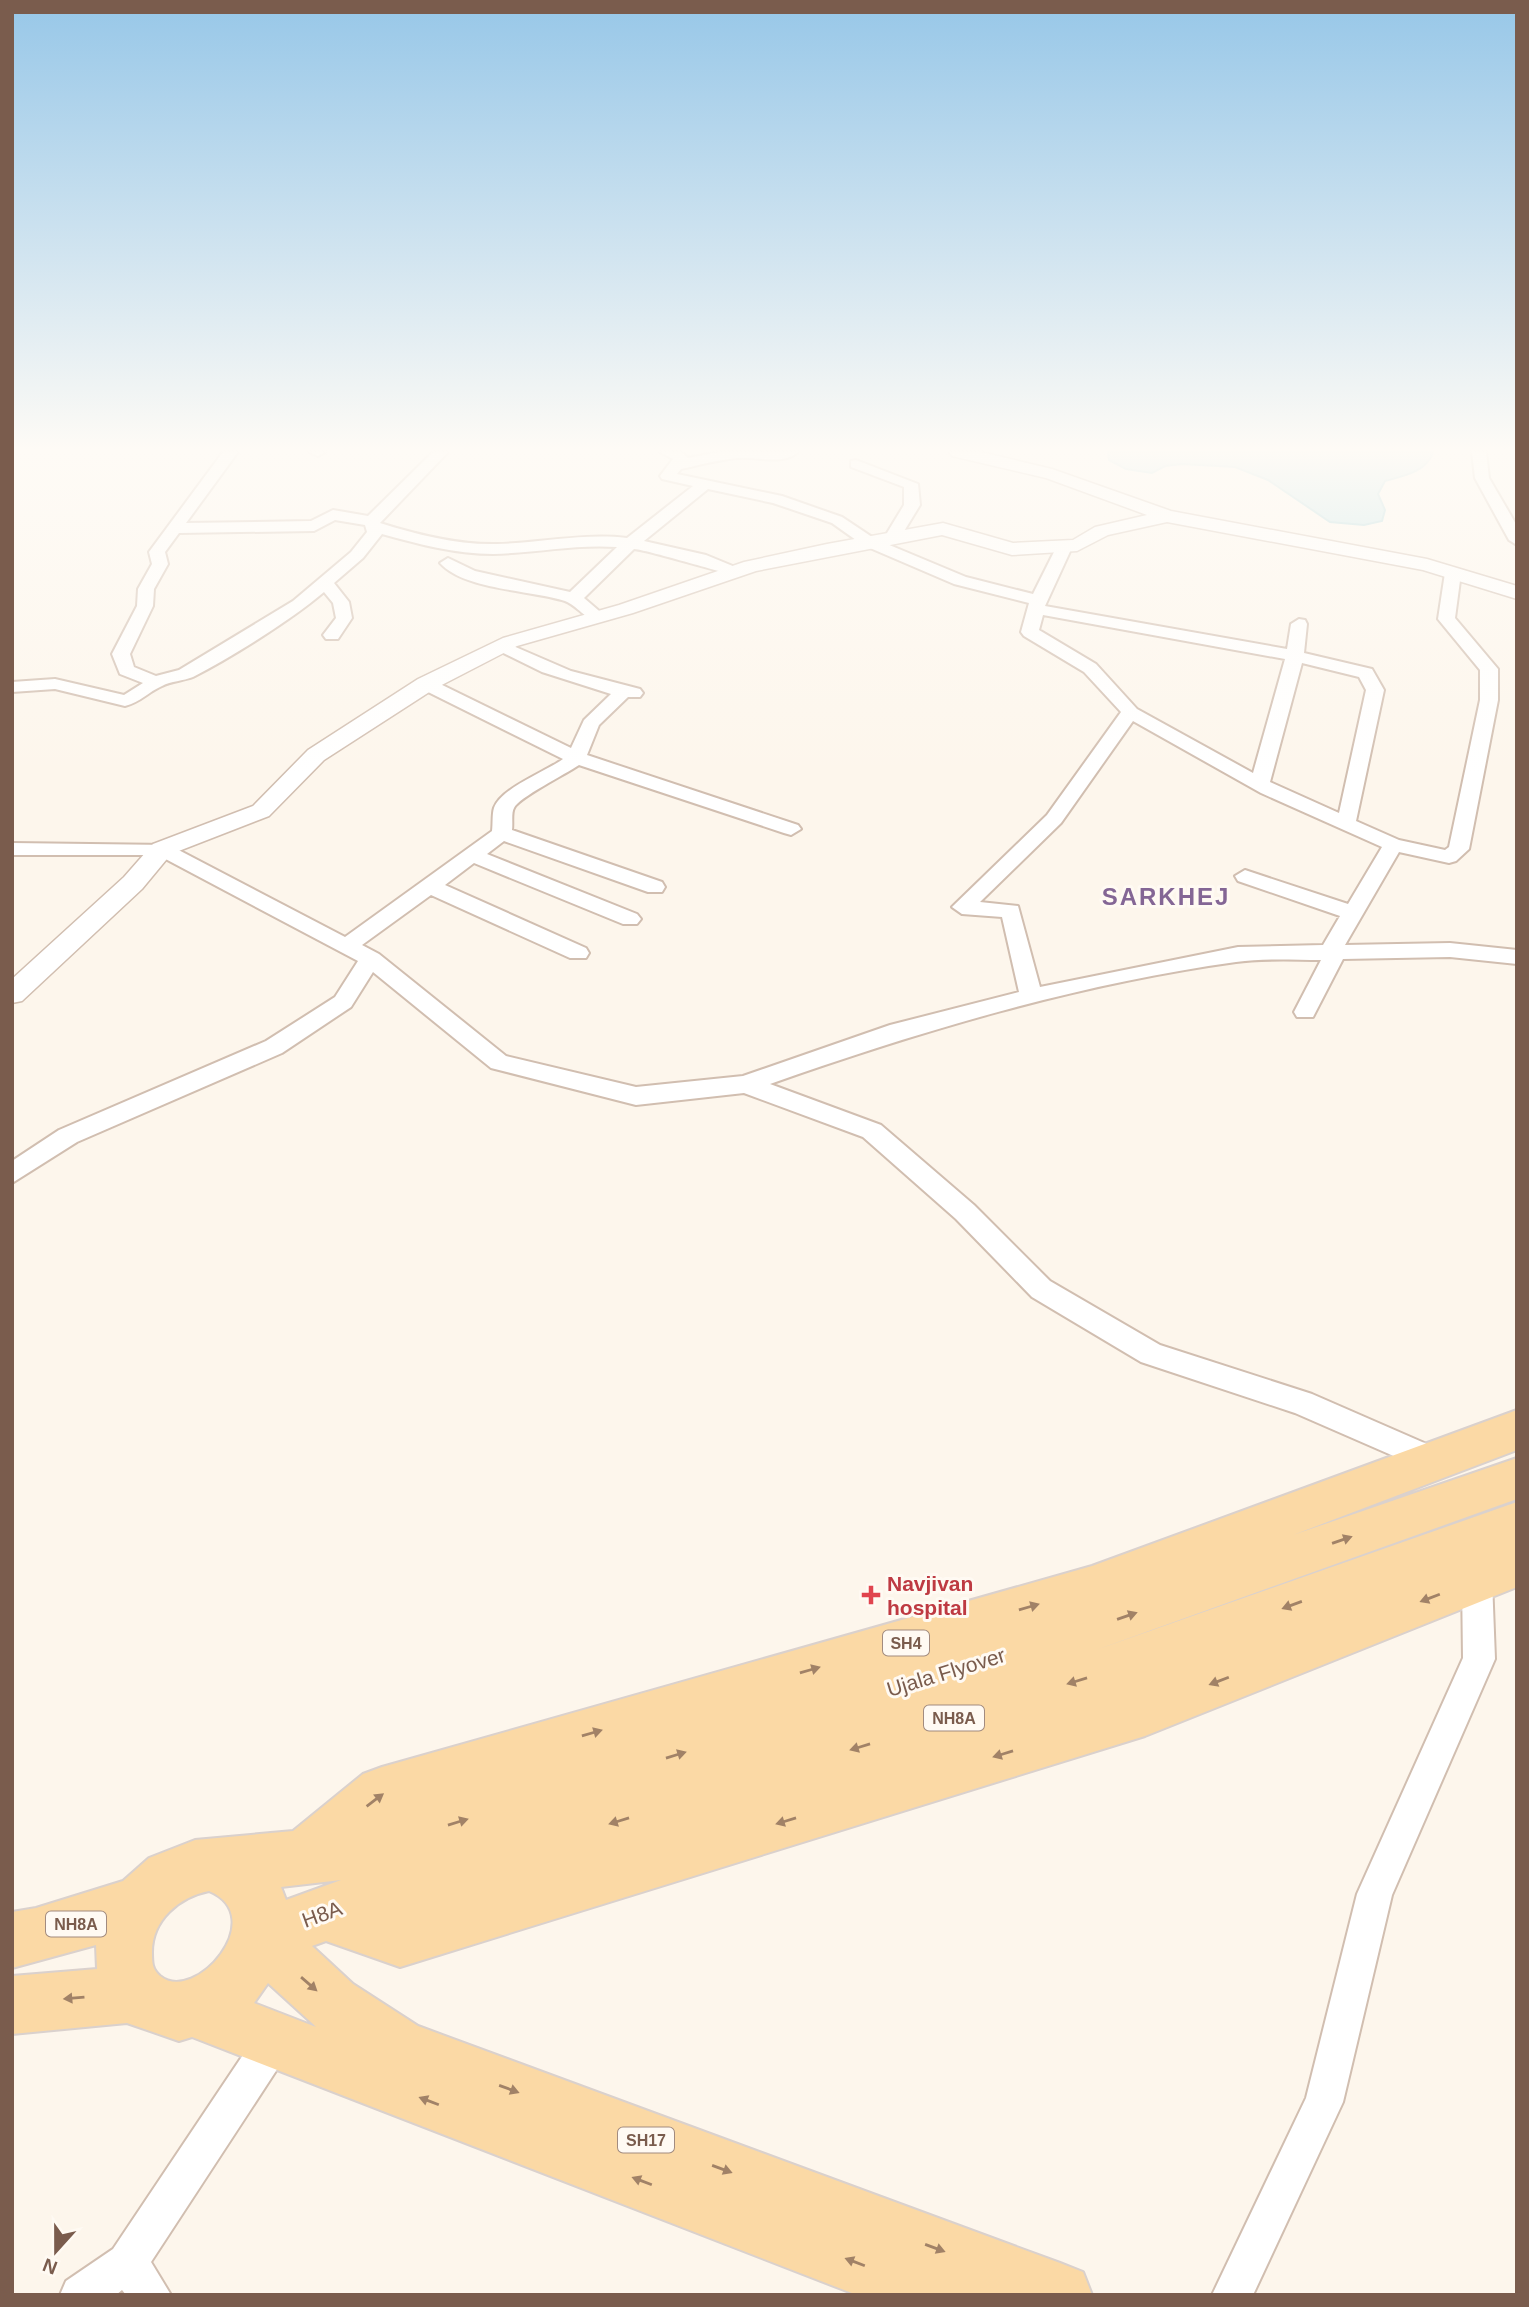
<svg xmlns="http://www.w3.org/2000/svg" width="1529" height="2307" font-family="Helvetica,sans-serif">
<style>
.water{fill:#bfe3e8;stroke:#a5d3da;stroke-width:2}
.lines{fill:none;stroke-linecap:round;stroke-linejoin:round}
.minor-casing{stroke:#d1beb0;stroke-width:4}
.tertiary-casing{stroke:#d1beb0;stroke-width:3}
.primary-casing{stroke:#dad1cd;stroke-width:4}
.minor{fill:#fff;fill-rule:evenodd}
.tertiary{fill:#fff;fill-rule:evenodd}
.primary{fill:#fbd9a5;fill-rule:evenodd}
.oneway{fill:#a18267}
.health-dot{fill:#e0444e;stroke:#fffaf3;stroke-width:2.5}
.labels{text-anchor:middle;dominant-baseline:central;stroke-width:6;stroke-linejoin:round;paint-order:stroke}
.shield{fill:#fffaf3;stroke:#a28b7f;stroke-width:2}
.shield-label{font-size:16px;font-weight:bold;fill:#7a5c4d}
.near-health-label{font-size:21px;font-weight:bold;fill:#be3a42;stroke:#fffaf3;text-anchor:start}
.near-street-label{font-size:21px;fill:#7a5c4d;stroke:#fffaf3}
.district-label{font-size:24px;font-weight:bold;letter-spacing:2px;fill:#846695;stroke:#fffaf3}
</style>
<rect width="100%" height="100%" fill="#fdf6ec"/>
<path class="water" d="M1108,452H1433C1427,472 1403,476 1385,481L1378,494L1385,510L1382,521L1364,525L1330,522L1268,480L1235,467L1182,464L1165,466L1152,473L1126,469L1109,460Z"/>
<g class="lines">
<g class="minor-casing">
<g id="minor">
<path d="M223,452H238L186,523L311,521L333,510L368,516L433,452H448L380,523C418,535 458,545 497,544C541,543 583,533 627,538L693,486L662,479L660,476L673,459L660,452H682L688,458L719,452H798C783,466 756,456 737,458C718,460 699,465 681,469L677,474L782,496L842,517L875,539L966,577L1033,594L1059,542H1071L1073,545L1045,606L1287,649L1291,624L1299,619L1305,620L1307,624L1304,653L1372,669L1384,690L1356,821L1399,840L1445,850L1449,847L1480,700V670L1438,619L1445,573L1453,568L1459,570L1461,573L1455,618L1498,669V700L1469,849L1456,861L1449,863L1399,852L1345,945L1450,943L1517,950V964L1450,957L1343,959L1313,1017H1297L1294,1012L1321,960C1293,960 1263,958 1236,962C1077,984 921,1031 770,1084L881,1125L974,1205L1050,1281L1160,1345L1312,1394L1445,1452L1449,1461L1445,1470L1435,1474L1295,1413L1141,1362L1032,1297L956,1219L863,1137L744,1093L636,1105L491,1068L373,972L351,1007L282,1053L77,1142L12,1183V1161L59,1130L266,1041L335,997L358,961L158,855H12V843L169,845L345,937L492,831C493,824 492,814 494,808C501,788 545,772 563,759L420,688L417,684L420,680H432L571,748L584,720L611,694L542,672L491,647L500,642L506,643L571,671L640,689L643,693L640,697H628L599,725L587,755L798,825L801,829L791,835L784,833L579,765C566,774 518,798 514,808C511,813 513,823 512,830L662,882L665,887L662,892H648L504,841L487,854L637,914L641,919L637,924H623L474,863L445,885L586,948L589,953L586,958H570L431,895L362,945L379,954L506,1056L636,1087L743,1076L890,1025L1019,992L1002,917L962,914L952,907L1047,815L1121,712L1084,672L1024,636L1021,632L1029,603L954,584L863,545L832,523L773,503L708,489L644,541L706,555L740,569V575C733,577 653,551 634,549L584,598L605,616L603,620C587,624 579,606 565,601C531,590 464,590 440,563L448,558L475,571L570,592L617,547C575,544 535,553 493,554C455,554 418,544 382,534L363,558L334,583L349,602L352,618L338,639H326L323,635L336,618L333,603L324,592C291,620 232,657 193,677C183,681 171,681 162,686C148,692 141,702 125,706L55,689L12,692V682L55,679L124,695L143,683L120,674L112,654L137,606L138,589L152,564L149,552ZM335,520L365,525L367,532L351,552L293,601L179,670L156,676L134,667L130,654L153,606L154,589L168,564L165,552L179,533L314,531ZM1043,615L1285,659L1253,773L1137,709L1096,664L1039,630ZM1302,663L1359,677L1366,690L1339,813L1270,782ZM1133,721L1261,793L1382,847L1348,904L1245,870L1235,876L1238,881L1340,916L1323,945L1238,947L1040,987L1018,906L980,902L1061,823Z"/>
<polygon points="309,452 325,452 318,456"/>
<polygon points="1472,452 1486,452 1489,478 1517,526 1517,545 1509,540 1475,478"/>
<polygon points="856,460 918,484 920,505 898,541 886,541 884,538 904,505 904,487 851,467 851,461"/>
<polygon points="1477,1566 1488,1570 1492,1580 1495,1659 1392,1895 1343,2102 1253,2295 1212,2295 1306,2098 1357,1894 1463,1658 1462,1580 1466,1570"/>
<polygon points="274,2022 287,2028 293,2041 287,2054 151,2262 171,2295 126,2295 122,2290 116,2295 60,2295 66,2281 113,2249 261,2028"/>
</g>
</g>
<g class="tertiary-casing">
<polygon id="tertiary" points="949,452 981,452 1052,469 1171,511 1427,559 1517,586 1517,599 1423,570 1167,522 1108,535 1077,551 1012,555 942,535 756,571 633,613 517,646 434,689 324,760 269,816 171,854 142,889 22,1001 12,1003 12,979 124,877 153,844 253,806 308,750 418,679 503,638 619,605 744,562 827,544 943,523 1013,543 1073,540 1095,527 1147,515 1046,478 952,456"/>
</g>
<g class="primary-casing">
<path id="primary" d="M1517,1410V1450L1293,1535L1517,1458V1499L1093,1651L1517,1502V1587L1145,1736L400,1967L326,1941L312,1946L353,1984L418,2026L1060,2263L1083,2272L1092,2295H857L192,2037L179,2041L127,2023L12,2034V1976L97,1969L96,1945L12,1968V1912L36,1908L123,1881L149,1858L195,1840L293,1831L363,1774L382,1767L1092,1566ZM341,1880L286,1900L281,1887ZM209,1891C271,1917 195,2005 160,1976C152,1969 152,1963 152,1952C152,1920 179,1897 209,1891ZM268,1983L313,2024L316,2027L254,2003Z"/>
</g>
<use href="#minor" class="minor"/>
<use href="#tertiary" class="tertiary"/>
<use href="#primary" class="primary"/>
</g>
<defs><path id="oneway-solid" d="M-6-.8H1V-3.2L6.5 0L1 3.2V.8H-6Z" transform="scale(1.75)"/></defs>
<g class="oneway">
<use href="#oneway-solid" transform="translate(1342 1540) rotate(-19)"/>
<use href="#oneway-solid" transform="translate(1430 1598) rotate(159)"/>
<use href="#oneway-solid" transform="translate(1292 1605) rotate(160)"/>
<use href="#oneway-solid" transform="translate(1029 1607) rotate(-16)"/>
<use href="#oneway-solid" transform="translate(1127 1616) rotate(-19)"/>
<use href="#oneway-solid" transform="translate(810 1670) rotate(-16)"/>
<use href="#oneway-solid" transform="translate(1077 1681) rotate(163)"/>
<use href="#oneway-solid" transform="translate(1219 1681) rotate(159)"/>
<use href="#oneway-solid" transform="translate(592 1733) rotate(-16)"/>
<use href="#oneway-solid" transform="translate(860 1747) rotate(163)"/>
<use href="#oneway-solid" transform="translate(1003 1754) rotate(163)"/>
<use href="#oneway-solid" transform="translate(676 1755) rotate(-17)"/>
<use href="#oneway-solid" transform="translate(375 1800) rotate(-37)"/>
<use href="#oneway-solid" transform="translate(619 1821) rotate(163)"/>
<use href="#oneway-solid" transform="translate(786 1821) rotate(163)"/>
<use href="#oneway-solid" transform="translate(458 1822) rotate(-17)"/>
<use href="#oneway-solid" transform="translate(309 1984) rotate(41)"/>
<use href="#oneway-solid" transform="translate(74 1998) rotate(175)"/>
<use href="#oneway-solid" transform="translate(509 2089) rotate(20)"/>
<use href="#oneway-solid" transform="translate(429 2101) rotate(-159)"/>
<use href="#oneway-solid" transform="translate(722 2169) rotate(20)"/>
<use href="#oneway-solid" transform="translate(642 2181) rotate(-159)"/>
<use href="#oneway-solid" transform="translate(935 2248) rotate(20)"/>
<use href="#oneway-solid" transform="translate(855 2262) rotate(-159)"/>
</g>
<linearGradient id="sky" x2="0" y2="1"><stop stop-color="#97c7e8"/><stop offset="0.58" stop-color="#fefbf6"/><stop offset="1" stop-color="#fefbf6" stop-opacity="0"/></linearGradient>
<rect width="1529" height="775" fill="url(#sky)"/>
<path class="health-dot" d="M867.5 1584.5h7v7h7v7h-7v7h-7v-7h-7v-7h7z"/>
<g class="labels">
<g class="shield">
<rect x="883" y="1630.5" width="46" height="25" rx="5"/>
<rect x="924" y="1705.5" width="60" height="25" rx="5"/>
<rect x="46" y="1911.5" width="60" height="25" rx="5"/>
<rect x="618" y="2127.5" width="56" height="25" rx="5"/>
</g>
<g class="shield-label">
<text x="906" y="1643">SH4</text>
<text x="954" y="1718">NH8A</text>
<text x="76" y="1924">NH8A</text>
<text x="646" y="2140">SH17</text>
</g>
<g class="near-health-label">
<text x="887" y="1583">Navjivan<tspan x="887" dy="24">hospital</tspan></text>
</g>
<g class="near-street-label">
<text transform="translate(946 1672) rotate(-17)">Ujala Flyover</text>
<text transform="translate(322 1914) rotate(-20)">H8A</text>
</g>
<g class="district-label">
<text x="1166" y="896">SARKHEJ</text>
</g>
</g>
<rect width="1529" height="2307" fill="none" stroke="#7a5c4d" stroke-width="28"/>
<g transform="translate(56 2251) rotate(201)" stroke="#fffaf3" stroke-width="5" paint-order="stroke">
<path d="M0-5L12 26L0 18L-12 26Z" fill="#7a5c4d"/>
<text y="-10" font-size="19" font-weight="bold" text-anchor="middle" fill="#7a5c4d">N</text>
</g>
</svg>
